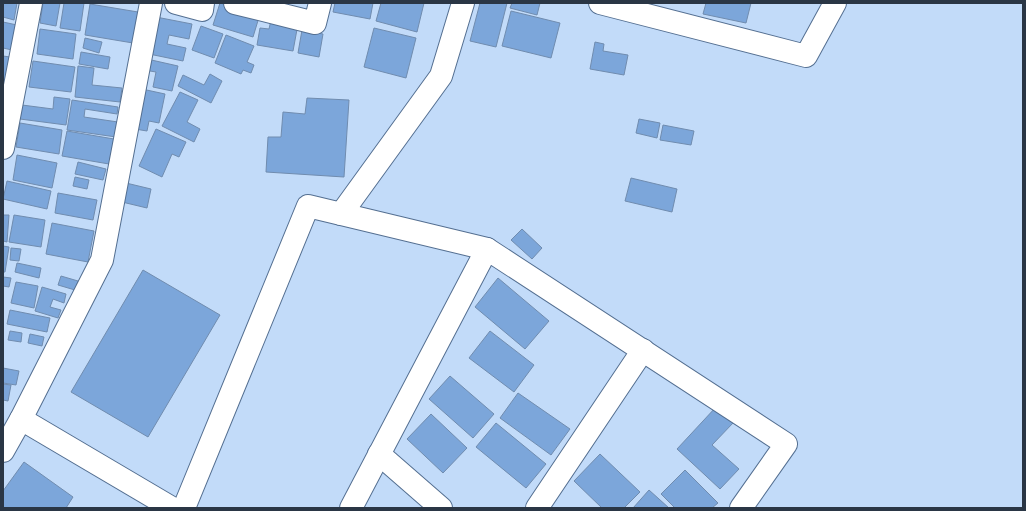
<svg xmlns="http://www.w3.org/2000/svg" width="1026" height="511" font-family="Barlow,sans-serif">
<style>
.building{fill:#7ca6da;stroke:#708caf}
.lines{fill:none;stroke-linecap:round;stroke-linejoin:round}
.minor-casing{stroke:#546f91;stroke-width:24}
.minor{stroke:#fff;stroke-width:22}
</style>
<rect width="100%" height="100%" fill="#c2dbf9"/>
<g class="building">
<polygon points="3,3 17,3 14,20 3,17"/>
<polygon points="43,3 60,3 56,26 40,23"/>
<polygon points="64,3 84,3 80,31 60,28"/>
<polygon points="220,3 260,14 253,37 213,25"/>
<polygon points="335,3 373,3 370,19 333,12"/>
<polygon points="381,3 424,3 417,32 376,21"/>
<polygon points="480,3 507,3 496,47 470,41"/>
<polygon points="512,3 540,3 537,15 510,8"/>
<polygon points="706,3 751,3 746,23 703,14"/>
<polygon points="90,4 138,12 133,43 85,35"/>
<polygon points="511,11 560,23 551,58 502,46"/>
<polygon points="156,17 192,24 189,39 169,35 167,44 186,48 183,61 149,54"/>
<polygon points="271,20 298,24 293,51 257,45 260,28 269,29"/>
<polygon points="3,22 17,25 12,50 3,48"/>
<polygon points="201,26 223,34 214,58 192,50"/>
<polygon points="374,28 416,38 406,78 364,67"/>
<polygon points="40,29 76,34 73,59 37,54"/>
<polygon points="302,30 323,34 319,57 298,53"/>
<polygon points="226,35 254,46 247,62 254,65 251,73 243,70 241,74 215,63"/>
<polygon points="85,38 102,42 99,53 83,48"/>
<polygon points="595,42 604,44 603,51 628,55 624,75 590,69"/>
<polygon points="81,52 110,57 108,69 79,64"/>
<polygon points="3,56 10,57 5,81 3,81"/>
<polygon points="147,59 178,66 172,91 153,87 156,72 144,70"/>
<polygon points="33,61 75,67 71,92 29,87"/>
<polygon points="78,66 94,68 92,85 122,88 120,102 75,97"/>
<polygon points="210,74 222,81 211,103 178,86 183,75 204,85"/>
<polygon points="142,89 165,94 159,123 149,121 147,131 135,129"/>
<polygon points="180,92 198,100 187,122 200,129 194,142 162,126"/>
<polygon points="54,97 70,99 66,125 20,119 22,105 53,109"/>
<polygon points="307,98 349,100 344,177 266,172 268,137 281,137 283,112 305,114"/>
<polygon points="72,100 118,107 117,114 85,109 84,117 118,122 116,137 67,130"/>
<polygon points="639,119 660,123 657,138 636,133"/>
<polygon points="20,123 62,130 59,154 16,147"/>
<polygon points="663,125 694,131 691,145 660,140"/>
<polygon points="156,129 186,142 179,157 172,154 162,177 139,166"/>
<polygon points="67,131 114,139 109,164 62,156"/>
<polygon points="17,155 57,163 52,188 13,180"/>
<polygon points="78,162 106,169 103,180 75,174"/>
<polygon points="75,177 89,180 87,189 73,186"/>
<polygon points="631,178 677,189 672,212 625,201"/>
<polygon points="7,181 51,191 47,209 3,199"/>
<polygon points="126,183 151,189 147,208 122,202"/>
<polygon points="58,193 97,200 93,220 55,213"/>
<polygon points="3,215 9,215 7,242 3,241"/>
<polygon points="14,215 45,220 41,247 9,242"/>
<polygon points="52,223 94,231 88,262 46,254"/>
<polygon points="522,229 542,248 532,259 511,240"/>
<polygon points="3,246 9,247 5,272 3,272"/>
<polygon points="11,248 21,249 19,261 10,260"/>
<polygon points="17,263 41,268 39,278 15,272"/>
<polygon points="143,270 220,315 148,437 71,392"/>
<polygon points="61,276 78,281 75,290 58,285"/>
<polygon points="3,277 11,278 9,287 3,286"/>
<polygon points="498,278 549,321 525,349 475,307"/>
<polygon points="16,282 38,286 34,308 11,303"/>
<polygon points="42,287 66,294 64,303 53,299 50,307 61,310 58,318 35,311"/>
<polygon points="10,310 50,318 47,332 7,324"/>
<polygon points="10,331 22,333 21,342 8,340"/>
<polygon points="490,331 534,365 514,392 469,358"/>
<polygon points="30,334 44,337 42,346 28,343"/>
<polygon points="3,368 19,371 16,385 3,383"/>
<polygon points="450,376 494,414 473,438 429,399"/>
<polygon points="3,384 11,385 8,401 3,400"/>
<polygon points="518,393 570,429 551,455 500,418"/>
<polygon points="716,407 733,423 712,445 739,469 720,489 677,449"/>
<polygon points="431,414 467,448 443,473 407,439"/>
<polygon points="496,423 546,464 526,488 476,447"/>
<polygon points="600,454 640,492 624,508 602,508 574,481"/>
<polygon points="24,462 73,497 66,508 3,508 3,491"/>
<polygon points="685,470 718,503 712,508 675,508 661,494"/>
<polygon points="649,490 669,508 633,508"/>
</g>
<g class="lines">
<g class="minor-casing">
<g id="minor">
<polyline points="176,3 202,10 203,3"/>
<polyline points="235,3 315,23 320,3"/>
<polyline points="600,3 806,56 835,3"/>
<polyline points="3,148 31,3"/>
<polyline points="341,214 441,76 463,3"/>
<polyline points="21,419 102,260 151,3"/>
<polyline points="3,451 21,419 172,508"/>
<polyline points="379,454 441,508"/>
<polyline points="184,508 308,206 487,249"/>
<polyline points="351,508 487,249 786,444 741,508"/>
<polyline points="537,508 643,350"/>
</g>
</g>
<use href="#minor" class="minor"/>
</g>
<rect width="1026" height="511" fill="none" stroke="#2a3645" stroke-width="8"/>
</svg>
